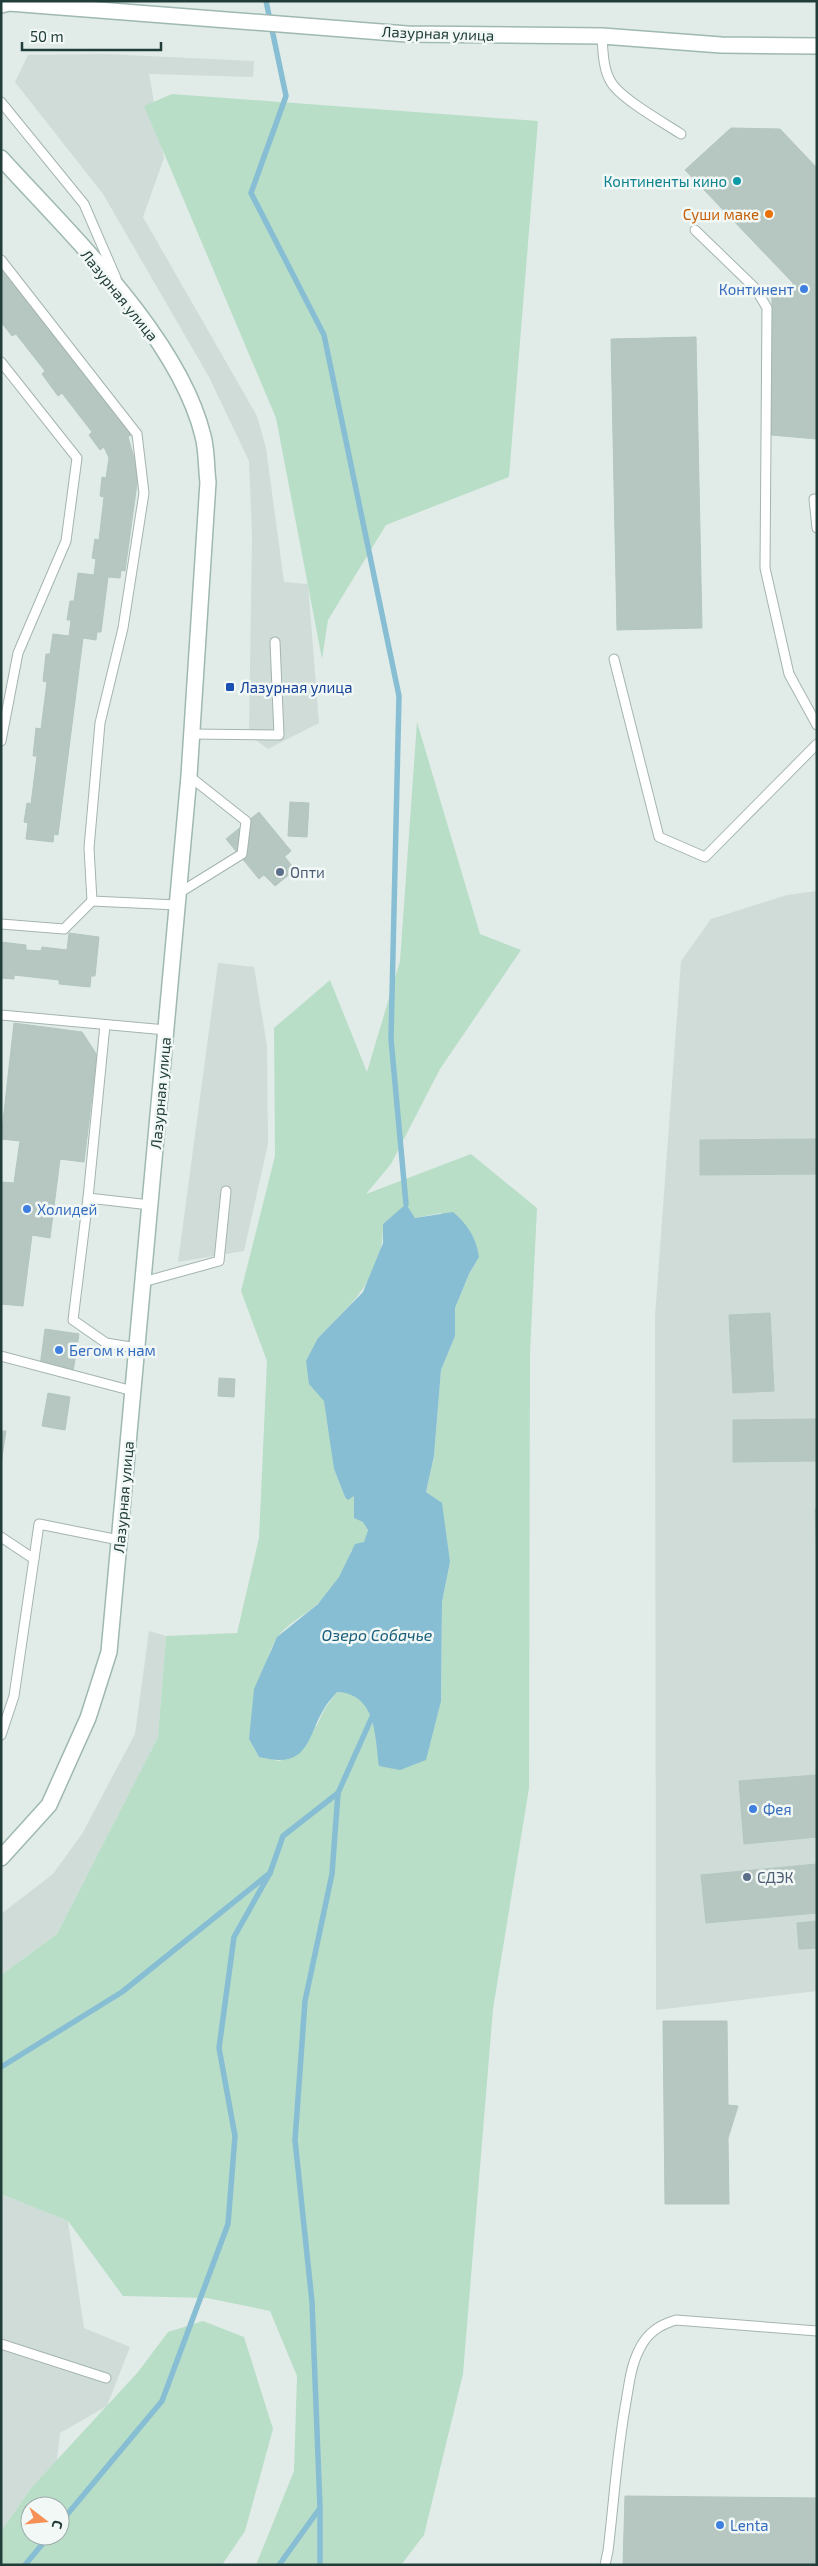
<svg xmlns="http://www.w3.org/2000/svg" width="818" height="2566" font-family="'Exo 2',sans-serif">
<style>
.built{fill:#cfdcd8}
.green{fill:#b9dec8;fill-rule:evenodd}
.water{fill:#87bed3}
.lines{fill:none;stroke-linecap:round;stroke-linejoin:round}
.stream{stroke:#87bed3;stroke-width:5.5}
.building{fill:#b6c7c2;stroke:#b3c6c0}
.lane-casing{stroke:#a4b4b0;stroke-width:11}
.secondary-casing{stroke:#9fb8b2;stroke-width:18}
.lane{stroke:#fff;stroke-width:9}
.secondary{stroke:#fff;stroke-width:15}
.culture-dot{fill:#0f9aa8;stroke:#f2f8f6;stroke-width:2}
.food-dot{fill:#e8710a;stroke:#f2f8f6;stroke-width:2}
.shop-dot{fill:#3f7fe0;stroke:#f2f8f6;stroke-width:2}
.transit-dot{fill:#1a4fb4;stroke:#f2f8f6;stroke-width:2}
.service-dot{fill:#5c6f8a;stroke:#f2f8f6;stroke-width:2}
.labels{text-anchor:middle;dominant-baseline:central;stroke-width:5;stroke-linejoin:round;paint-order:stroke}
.street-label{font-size:15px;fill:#213d39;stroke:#f2f8f6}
.culture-label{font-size:15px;fill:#0d838f;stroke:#f2f8f6;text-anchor:end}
.food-label{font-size:15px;fill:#c56008;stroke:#f2f8f6;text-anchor:end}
.shop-label{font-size:15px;fill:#366cbe;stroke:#f2f8f6;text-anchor:start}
.transit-label{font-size:15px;fill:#164399;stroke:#f2f8f6;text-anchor:start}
.service-label{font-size:15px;fill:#4e5e75;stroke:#f2f8f6;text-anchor:start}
.water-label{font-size:16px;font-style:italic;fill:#195e7b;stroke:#f2f8f6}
</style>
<rect width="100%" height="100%" fill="#e1ece8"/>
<g class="built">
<polygon points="104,54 254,61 253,77 149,74 164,158 143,217 257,416 266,448 284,582 308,584 319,723 268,749 249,735 252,535 249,461 209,377 103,194 15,82 28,55"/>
<polygon points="817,891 817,1991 656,2010 655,1317 681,961 711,919 787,895"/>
<polygon points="218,963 254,967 267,1046 268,1144 244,1251 178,1262"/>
<polygon points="149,1631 166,1636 158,1737 57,1934 1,1975 1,1914 53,1874 82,1834 135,1734"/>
<polygon points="1,2194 68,2221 84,2328 130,2347 107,2406 60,2433 57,2460 32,2487 1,2531"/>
</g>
<g class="green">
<polygon points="172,94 538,121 509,477 386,525 328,620 322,659 276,418 144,106"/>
<path d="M417,722L480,934L521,950L440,1069L391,1164L366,1194L471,1154L537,1208L530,1353L529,1788L493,2009L463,2374L424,2535L401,2565H256L294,2471L297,2376L270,2311L207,2298L123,2296L68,2221L1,2194V1975L57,1934L158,1737L166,1636L237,1633L259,1538L267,1361L241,1291L275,1156L274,1028L330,980L367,1072L400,961ZM406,1205L415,1218L441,1213L479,1257L469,1274L455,1308V1336L441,1370L434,1456L426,1492L450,1562L442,1602L441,1701H362L350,1693L337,1692L325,1708L317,1725L280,1761L259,1757L249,1739C255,1712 262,1661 277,1638C285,1625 304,1616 315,1606C330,1594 347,1570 351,1551L364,1543L368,1530L354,1496L345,1497L334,1469L318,1338C352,1303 384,1277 383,1224Z"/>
<path d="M203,2321L244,2337L273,2429L245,2531L222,2565H1V2531L32,2487L138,2372L168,2332ZM30,2506H60V2536H30Z"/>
</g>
<path class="water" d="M406,1204L415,1218L453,1212C468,1225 476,1237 479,1257L469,1274L455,1308V1336L441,1370L434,1456L426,1492L442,1503L450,1562L442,1602L441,1701L426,1760L400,1770L379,1766C375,1737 377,1694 337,1692C333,1697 328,1702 325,1707C306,1738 310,1770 259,1757L249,1739L254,1689L277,1637L318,1604L339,1577L355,1544L364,1542L368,1530L363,1522L354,1518V1496L348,1500L345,1497L334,1469L324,1401L309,1384L306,1361L318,1338L363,1292L383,1243V1224Z"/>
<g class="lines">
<g class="stream">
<polyline points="266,1 286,96 251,193 324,335 399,696 391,1039 406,1204"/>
<polyline points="1,2067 122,1992 270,1873 283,1836 338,1793 372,1717"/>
<polyline points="60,2523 162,2401 228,2224 235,2136 219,2048 234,1937 270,1873"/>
<polyline points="25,2565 49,2536"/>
<polyline points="279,2565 320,2508 312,2302 295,2140 305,2001 332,1874 338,1793"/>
<polyline points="320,2565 320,2508"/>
</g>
</g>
<g class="building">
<polygon points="731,128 780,129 817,168 817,439 771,435 772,295 789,298 793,283 685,170"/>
<polygon points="1,264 132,434 128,437 135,461 140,462 125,571 121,570 120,578 108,577 101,632 97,632 96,640 83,638 58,835 54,834 53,842 26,839 28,823 24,822 27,803 31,804 37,756 33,756 36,728 41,729 47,682 43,681 46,654 50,654 53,634 69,636 71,620 67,620 70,601 74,601 78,573 94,575 96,559 92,558 95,539 99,540 104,497 100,496 102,477 106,478 109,458 104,447 100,450 89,435 92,432 62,393 58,396 42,374 45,371 16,334 12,336 1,322"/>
<polygon points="696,337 702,628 617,630 611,339"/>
<polygon points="290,802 309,803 307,837 288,836"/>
<polygon points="259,812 291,851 259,879 226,839"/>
<polygon points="285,857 295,870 275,886 264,875"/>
<polygon points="69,933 99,937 95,976 91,976 90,987 59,984 59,980 14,975 14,979 1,978 1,942 26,945 26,950 41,951 42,947 67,950"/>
<polygon points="14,1023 82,1032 97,1055 84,1162 18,1154 20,1141 1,1139"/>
<polygon points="817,1139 817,1174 700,1175 700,1140"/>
<polygon points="18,1154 60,1159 50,1238 32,1235 23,1306 1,1304 1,1182 14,1183"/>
<polygon points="770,1313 774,1391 733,1393 729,1315"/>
<polygon points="45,1329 79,1334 73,1372 40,1366"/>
<polygon points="219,1378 235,1379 234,1397 218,1396"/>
<polygon points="48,1393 70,1397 65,1430 42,1426"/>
<polygon points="1,1418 1,1431 6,1431 1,1464"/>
<polygon points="817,1419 817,1461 733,1462 733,1420"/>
<polygon points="815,1509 817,1509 817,1558"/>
<polygon points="817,1775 817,1837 744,1844 739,1781"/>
<polygon points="817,1864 817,1913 706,1923 701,1875"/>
<polygon points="817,1921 817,1948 799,1949 797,1923"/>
<polygon points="663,2021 727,2021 728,2105 738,2106 728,2138 729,2204 665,2204"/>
<polygon points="625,2496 817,2498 817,2565 623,2565"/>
</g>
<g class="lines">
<g class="lane-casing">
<g id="lane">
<path d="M602,36C603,51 603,69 611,82C620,98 664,123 681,134"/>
<polyline points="1,102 84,204 116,278"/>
<polyline points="695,230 756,289 767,308 765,568 789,674 817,725"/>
<polyline points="1,260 137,434 144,493 123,628 100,723 89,848 92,901 177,905"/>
<polyline points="1,362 77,458 66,541 18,653 1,741"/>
<polyline points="814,499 817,528"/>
<polyline points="614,659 659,837 705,857 817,744"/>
<polyline points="192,734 279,735 275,642"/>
<polyline points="179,893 242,854 246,821 189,776"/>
<polyline points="1,924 64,929 92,901"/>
<polyline points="1,1015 166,1030"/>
<polyline points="105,1025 88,1198 150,1205"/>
<polyline points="88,1198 73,1320 106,1343 137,1348"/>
<polyline points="143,1282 219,1261 226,1191"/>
<polyline points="1,1356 133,1391"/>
<polyline points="1,1537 34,1559"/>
<polyline points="1,1735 14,1696 39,1524 119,1540"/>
<polyline points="1,2344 106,2378"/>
<path d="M605,2565L608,2551C614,2501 617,2451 626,2402C629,2384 631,2366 639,2350C647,2333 659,2325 676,2320L817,2331"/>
</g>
</g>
<g class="secondary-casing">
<g id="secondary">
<polyline points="1,5 9,3 407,34 602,36 721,45 817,46"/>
<path d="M1,158C69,233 179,337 203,436C207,451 206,467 208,482L189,776L109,1652L88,1718L49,1805L1,1858"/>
</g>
</g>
<use href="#lane" class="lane"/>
<use href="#secondary" class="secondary"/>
</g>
<circle class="culture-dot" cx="737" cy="181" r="5"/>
<circle class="food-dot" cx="769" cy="214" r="5"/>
<g class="shop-dot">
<circle cx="804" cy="289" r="5"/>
<circle cx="27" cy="1209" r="5"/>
<circle cx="59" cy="1350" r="5"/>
<circle cx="753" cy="1809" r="5"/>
<circle cx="720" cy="2525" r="5"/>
</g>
<rect class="transit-dot" x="225" y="682" width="10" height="10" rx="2.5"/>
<g class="service-dot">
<circle cx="280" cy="872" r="5"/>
<circle cx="747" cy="1877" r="5"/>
</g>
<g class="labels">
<g class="street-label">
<text transform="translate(438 33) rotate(2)">Лазурная улица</text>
<text transform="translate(120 295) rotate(51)">Лазурная улица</text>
<text transform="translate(160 1093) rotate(-85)">Лазурная улица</text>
<text transform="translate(123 1497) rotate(-85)">Лазурная улица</text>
</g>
<g class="culture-label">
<text x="727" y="181">Континенты кино</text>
</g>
<g class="food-label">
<text x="759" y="214">Суши маке</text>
</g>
<g class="shop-label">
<text x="794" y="289" text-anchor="end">Континент</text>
<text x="37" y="1209">Холидей</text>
<text x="69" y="1350">Бегом к нам</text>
<text x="763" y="1809">Фея</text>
<text x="730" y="2525">Lenta</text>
</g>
<g class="transit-label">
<text x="240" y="687">Лазурная улица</text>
</g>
<g class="service-label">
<text x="290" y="872">Опти</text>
<text x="757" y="1877">СДЭК</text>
</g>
<g class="water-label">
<text x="377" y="1634">Озеро Собачье</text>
</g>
</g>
<rect width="818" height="2566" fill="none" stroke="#213d39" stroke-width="5"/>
<g transform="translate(45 2521) rotate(106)"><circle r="24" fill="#f2f8f6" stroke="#9eadaa"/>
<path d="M0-4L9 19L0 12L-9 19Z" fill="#f69056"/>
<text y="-8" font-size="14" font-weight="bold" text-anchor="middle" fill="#213d39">С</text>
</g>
<path d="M22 42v8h139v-8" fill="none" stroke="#213d39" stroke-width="2.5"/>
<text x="30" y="42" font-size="15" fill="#213d39" stroke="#f2f8f6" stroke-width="4" paint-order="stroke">50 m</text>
</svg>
